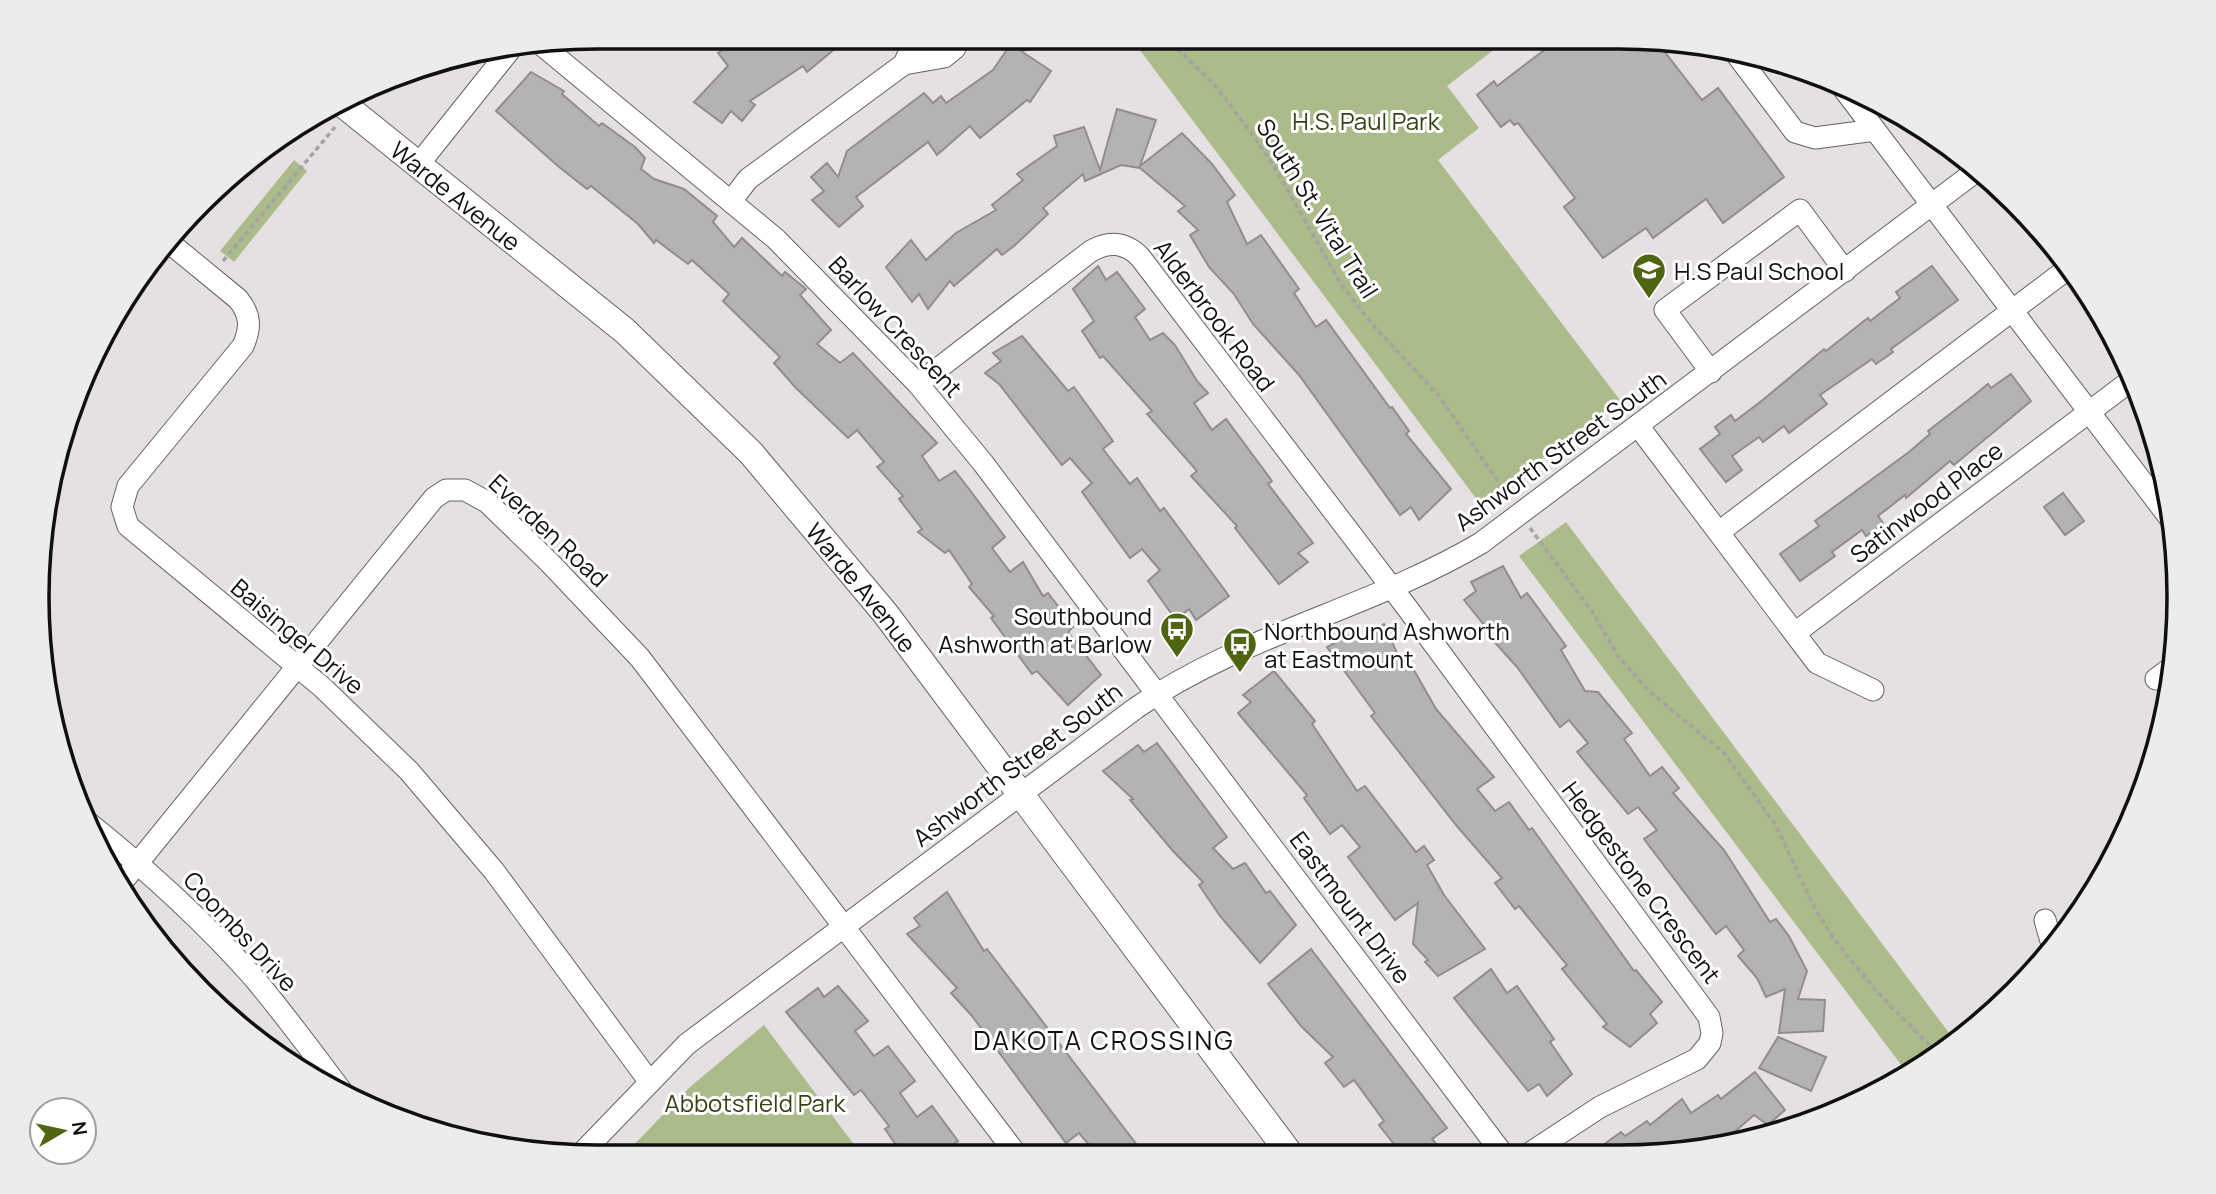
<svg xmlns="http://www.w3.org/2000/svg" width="2216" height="1194" font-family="Manrope,sans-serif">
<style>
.green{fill:#abbb8a}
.building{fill:#b5b2b3;stroke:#908d8e;stroke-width:2}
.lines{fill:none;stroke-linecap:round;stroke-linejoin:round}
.minor-casing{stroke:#656263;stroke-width:23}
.major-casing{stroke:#656263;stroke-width:28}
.path{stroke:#a5a2a3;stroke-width:3.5;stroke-dasharray:5 3.5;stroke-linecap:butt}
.minor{stroke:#fff;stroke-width:21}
.major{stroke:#fff;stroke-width:26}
.labels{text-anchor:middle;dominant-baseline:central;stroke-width:6;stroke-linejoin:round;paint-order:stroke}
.park-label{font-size:24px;fill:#354215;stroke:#fff}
.street-label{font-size:24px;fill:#111010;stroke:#fff}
.poi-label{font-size:24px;fill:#111010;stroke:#fff;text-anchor:start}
.neighbourhood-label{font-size:26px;letter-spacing:2px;fill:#111010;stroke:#fff}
.rim{fill:none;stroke:#111010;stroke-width:3.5}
</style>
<rect width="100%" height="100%" fill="#e5e1e3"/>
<g class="green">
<polygon points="1130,37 1509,38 1447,86 1479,128 1438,160 1620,400 1481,505"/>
<polygon points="294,160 307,171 234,262 220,251"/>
<polygon points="1566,522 1955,1041 1931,1063 1908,1074 1519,556"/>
<polygon points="764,1025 862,1155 623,1156 690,1087"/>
</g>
<g class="building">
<polygon points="742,37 758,37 762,43 770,37 849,37 807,72 803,66 750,101 755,105 742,121 731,111 722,123 694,102 728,66 718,53"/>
<polygon points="1008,37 1051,37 1051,45 1021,51 1051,71 1030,102 1027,100 980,138 970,126 937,155 928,142 856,197 863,206 839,227 812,200 824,191 811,177 827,163 838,177 847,151 924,93 933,103 941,96 946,103 993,70 1008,48"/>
<polygon points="1560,38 1654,38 1702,100 1718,88 1784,177 1723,223 1706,199 1653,238 1646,228 1603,258 1564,207 1575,198 1518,123 1514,125 1510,120 1501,127 1477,95 1494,81 1497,86"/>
<polygon points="531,72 564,91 562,94 599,126 602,123 635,147 645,158 641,169 654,179 684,189 717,216 713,222 734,247 742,238 782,276 785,272 806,289 800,295 831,330 817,344 840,363 853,353 937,443 922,456 939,481 955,471 966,485 1005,537 992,548 1010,572 1023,562 1043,596 1048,593 1064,614 1073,627 1068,632 1101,675 1068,705 1037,671 1032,674 991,618 994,616 969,587 972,584 949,550 945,553 918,532 922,529 899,499 903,496 877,467 884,462 857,430 848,438 795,387 774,363 780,357 723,301 729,294 692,260 688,264 656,240 654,243 638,224 591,186 587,189 559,167 496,111"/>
<polygon points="1117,109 1156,120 1140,166 1182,133 1212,164 1235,195 1227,202 1247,244 1261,235 1299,289 1294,293 1316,327 1326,320 1390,408 1392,407 1409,431 1406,434 1451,489 1419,520 1411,507 1400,515 1299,375 1253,324 1234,294 1209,267 1190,235 1198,230 1178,211 1185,206 1140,168 1121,165 1085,181 1083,174 1043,208 1048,214 1014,246 1002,255 997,249 954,286 950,281 928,309 919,294 912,302 886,267 911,240 926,260 956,233 996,210 992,205 1023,180 1017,174 1057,146 1054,136 1084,127 1100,170"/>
<polygon points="1098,266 1106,280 1117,272 1145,309 1135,317 1150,340 1163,333 1175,345 1197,381 1208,393 1194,403 1212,430 1226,419 1272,481 1268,484 1313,543 1298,553 1308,562 1279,584 1235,528 1237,526 1191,476 1197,471 1147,414 1152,411 1103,356 1100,358 1082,331 1094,321 1073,289"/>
<polygon points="1932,266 1958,300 1891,349 1893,352 1876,364 1872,359 1820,395 1827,404 1789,433 1784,426 1763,442 1759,437 1732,456 1742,470 1726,482 1700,449 1720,434 1715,427 1731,415 1735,421 1764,399 1824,349 1826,351 1868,318 1870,321 1900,298 1896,292"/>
<polygon points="1022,336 1068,391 1074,387 1113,441 1103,449 1130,484 1137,478 1160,511 1164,508 1229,596 1196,620 1189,609 1176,620 1148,581 1160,570 1142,549 1130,558 1082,492 1092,483 1070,458 1062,465 999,384 985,373 1001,361 993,353"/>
<polygon points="2011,374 2031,401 1954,465 1950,461 1906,498 1905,495 1878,516 1883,523 1866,536 1862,530 1832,552 1835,556 1800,581 1780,554 1819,526 1815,521 1909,452 1930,434 1928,431 1972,397 1988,384 1991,388"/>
<polygon points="2063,493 2084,521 2065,535 2044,507"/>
<polygon points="1503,566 1521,598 1527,593 1566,646 1561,650 1585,691 1598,692 1632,733 1624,739 1650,776 1662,767 1679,788 1673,793 1724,850 1770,922 1776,919 1789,936 1807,971 1798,999 1825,1000 1823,1031 1779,1033 1785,989 1766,997 1757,978 1738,956 1744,950 1726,926 1716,934 1644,839 1657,830 1638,807 1628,814 1577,752 1588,743 1569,720 1560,727 1517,667 1489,636 1492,635 1464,600 1476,591 1471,582"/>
<polygon points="1384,624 1401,662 1407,658 1436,709 1494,777 1477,789 1495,811 1509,802 1529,830 1532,828 1634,971 1636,970 1662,1002 1650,1014 1657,1023 1630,1047 1603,1027 1607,1024 1562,969 1567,965 1519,906 1515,909 1495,883 1502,878 1456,825 1371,716 1375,713 1327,647 1356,632 1362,638"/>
<polygon points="1274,671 1315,721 1312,724 1357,791 1365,786 1416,852 1424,846 1434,860 1427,865 1444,895 1485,949 1438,976 1425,962 1428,960 1413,944 1418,903 1395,920 1348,857 1360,847 1342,825 1330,834 1304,798 1307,795 1238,713 1251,702 1243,695"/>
<polygon points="1157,743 1227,837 1213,848 1233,869 1245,863 1266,893 1270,891 1296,925 1260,963 1220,916 1199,885 1203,882 1173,851 1130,800 1133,799 1103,771 1138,745 1144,752"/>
<polygon points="947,892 984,951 987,949 1140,1149 1132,1154 1097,1154 1079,1133 1066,1143 972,1016 951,993 957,988 907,934 920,926 914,918"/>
<polygon points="1311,949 1447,1128 1432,1139 1444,1153 1401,1153 1379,1125 1384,1121 1354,1080 1344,1087 1325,1063 1333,1057 1301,1026 1268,984"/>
<polygon points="1491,969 1507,993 1517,986 1554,1039 1550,1042 1572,1074 1547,1096 1539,1084 1528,1091 1454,998"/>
<polygon points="838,986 868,1021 855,1031 874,1056 888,1046 915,1081 900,1093 917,1117 932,1106 958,1141 939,1155 903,1155 885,1129 889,1126 861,1090 854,1095 786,1012 818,988 824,997"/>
<polygon points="1778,1037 1826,1057 1811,1091 1759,1068"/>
<polygon points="1755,1072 1785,1110 1768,1125 1754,1115 1725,1140 1692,1152 1592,1153 1621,1132 1625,1136 1647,1121 1650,1125 1682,1099 1691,1113 1718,1095 1721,1099"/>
</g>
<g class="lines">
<g class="minor-casing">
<g id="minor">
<polyline points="543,46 776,239 918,384 983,463 1502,1153"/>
<polyline points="1734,51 1795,132 1815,138 1875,130"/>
<polyline points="904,64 944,57 955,48 956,37"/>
<polyline points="1843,88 2172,521"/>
<polyline points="418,165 509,51"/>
<polyline points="732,200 748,179 904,64 916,37"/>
<path d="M171,244L238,299C251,315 251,328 243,346L128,486L122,507L128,526L322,687L409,771L494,871L649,1081"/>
<polyline points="1711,372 1665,310 1800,210 1845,271"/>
<path d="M918,384L1091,251C1109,241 1125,242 1140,257L1408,609L1709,1017L1712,1033L1710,1043L1697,1059L1600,1107L1530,1153"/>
<polyline points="1639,427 1817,663 1873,690"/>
<polyline points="1719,532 2070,267"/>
<polyline points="1795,633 2133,379"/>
<polyline points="2156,679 2175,665"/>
<path d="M85,820C145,868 203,920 254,978C285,1015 314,1054 343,1093"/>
<polyline points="123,881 434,498 446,490 465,490 487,502 549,562 640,658 1017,1155"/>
<polyline points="2045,920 2053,948"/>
<path d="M579,1156L687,1044L1136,708C1241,635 1371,608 1481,543L1979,169"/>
</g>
</g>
<g class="major-casing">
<g id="major">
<path id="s1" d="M344,105L625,331L751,453L885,613L1290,1154"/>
</g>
</g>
<g class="path">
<polyline points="1165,37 1214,84 1254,137 1275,168 1341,284 1371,323 1439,396 1510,499"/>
<polyline points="223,261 335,127"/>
<polyline points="1530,528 1591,610 1618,656 1650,692 1724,753 1775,824 1814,907 1834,939 1877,992 1939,1055"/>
</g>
<use href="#minor" class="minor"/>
<use href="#major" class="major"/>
</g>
<defs>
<g id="school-pin" transform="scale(1.75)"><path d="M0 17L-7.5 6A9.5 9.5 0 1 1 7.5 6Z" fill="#506511" stroke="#fff"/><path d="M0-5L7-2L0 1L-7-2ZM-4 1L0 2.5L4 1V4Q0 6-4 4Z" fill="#fff"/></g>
<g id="bus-pin" transform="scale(1.75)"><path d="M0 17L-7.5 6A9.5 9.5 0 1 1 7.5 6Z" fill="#506511" stroke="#fff"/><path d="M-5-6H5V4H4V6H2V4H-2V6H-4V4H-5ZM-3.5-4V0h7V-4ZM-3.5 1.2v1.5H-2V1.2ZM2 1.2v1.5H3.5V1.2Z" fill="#fff"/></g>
</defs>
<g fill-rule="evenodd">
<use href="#school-pin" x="1649" y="270"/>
<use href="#bus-pin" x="1177" y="629"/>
<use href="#bus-pin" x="1240" y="644"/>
</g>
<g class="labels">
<g class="park-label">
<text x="1366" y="120">H.S. Paul Park</text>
<text x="755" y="1102">Abbotsfield Park</text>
</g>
<g class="street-label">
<text stroke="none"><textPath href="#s1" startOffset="144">Warde Avenue</textPath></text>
<text transform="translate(1318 208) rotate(58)">South St. Vital Trail</text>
<text transform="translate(1215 315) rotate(53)">Alderbrook Road</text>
<text transform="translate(896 326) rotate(47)">Barlow Crescent</text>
<text transform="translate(1560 450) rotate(-36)">Ashworth Street South</text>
<text transform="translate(1926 502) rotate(-37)">Satinwood Place</text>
<text transform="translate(549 530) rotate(43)">Everden Road</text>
<text stroke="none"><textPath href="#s1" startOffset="710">Warde Avenue</textPath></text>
<text transform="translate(298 636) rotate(40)">Baisinger Drive</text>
<text transform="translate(1017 764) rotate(-37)">Ashworth Street South</text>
<text transform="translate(1642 882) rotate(53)">Hedgestone Crescent</text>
<text transform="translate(1351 907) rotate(53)">Eastmount Drive</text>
<text transform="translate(241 931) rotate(47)">Coombs Drive</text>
</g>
<g class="poi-label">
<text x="1674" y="270">H.S Paul School</text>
<text x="1152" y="615" text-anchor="end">Southbound<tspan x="1152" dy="28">Ashworth at Barlow</tspan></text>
<text x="1264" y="630">Northbound Ashworth<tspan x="1264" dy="28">at Eastmount</tspan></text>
</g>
<g class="neighbourhood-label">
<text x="1104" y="1040">DAKOTA CROSSING</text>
</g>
</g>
<path d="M0 0H2216V1194H0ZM597 49H1619A548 548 0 0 1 2167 597V597A548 548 0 0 1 1619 1145H597A548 548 0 0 1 49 597V597A548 548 0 0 1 597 49Z" fill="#ececec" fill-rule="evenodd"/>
<path class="rim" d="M597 49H1619A548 548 0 0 1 2167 597V597A548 548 0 0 1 1619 1145H597A548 548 0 0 1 49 597V597A548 548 0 0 1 597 49Z"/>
<g transform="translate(63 1131) rotate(81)"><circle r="33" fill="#ffffff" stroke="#a09f9f" stroke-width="2"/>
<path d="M0-5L12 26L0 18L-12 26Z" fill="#506511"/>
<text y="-10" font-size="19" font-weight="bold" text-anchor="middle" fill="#111010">N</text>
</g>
</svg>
